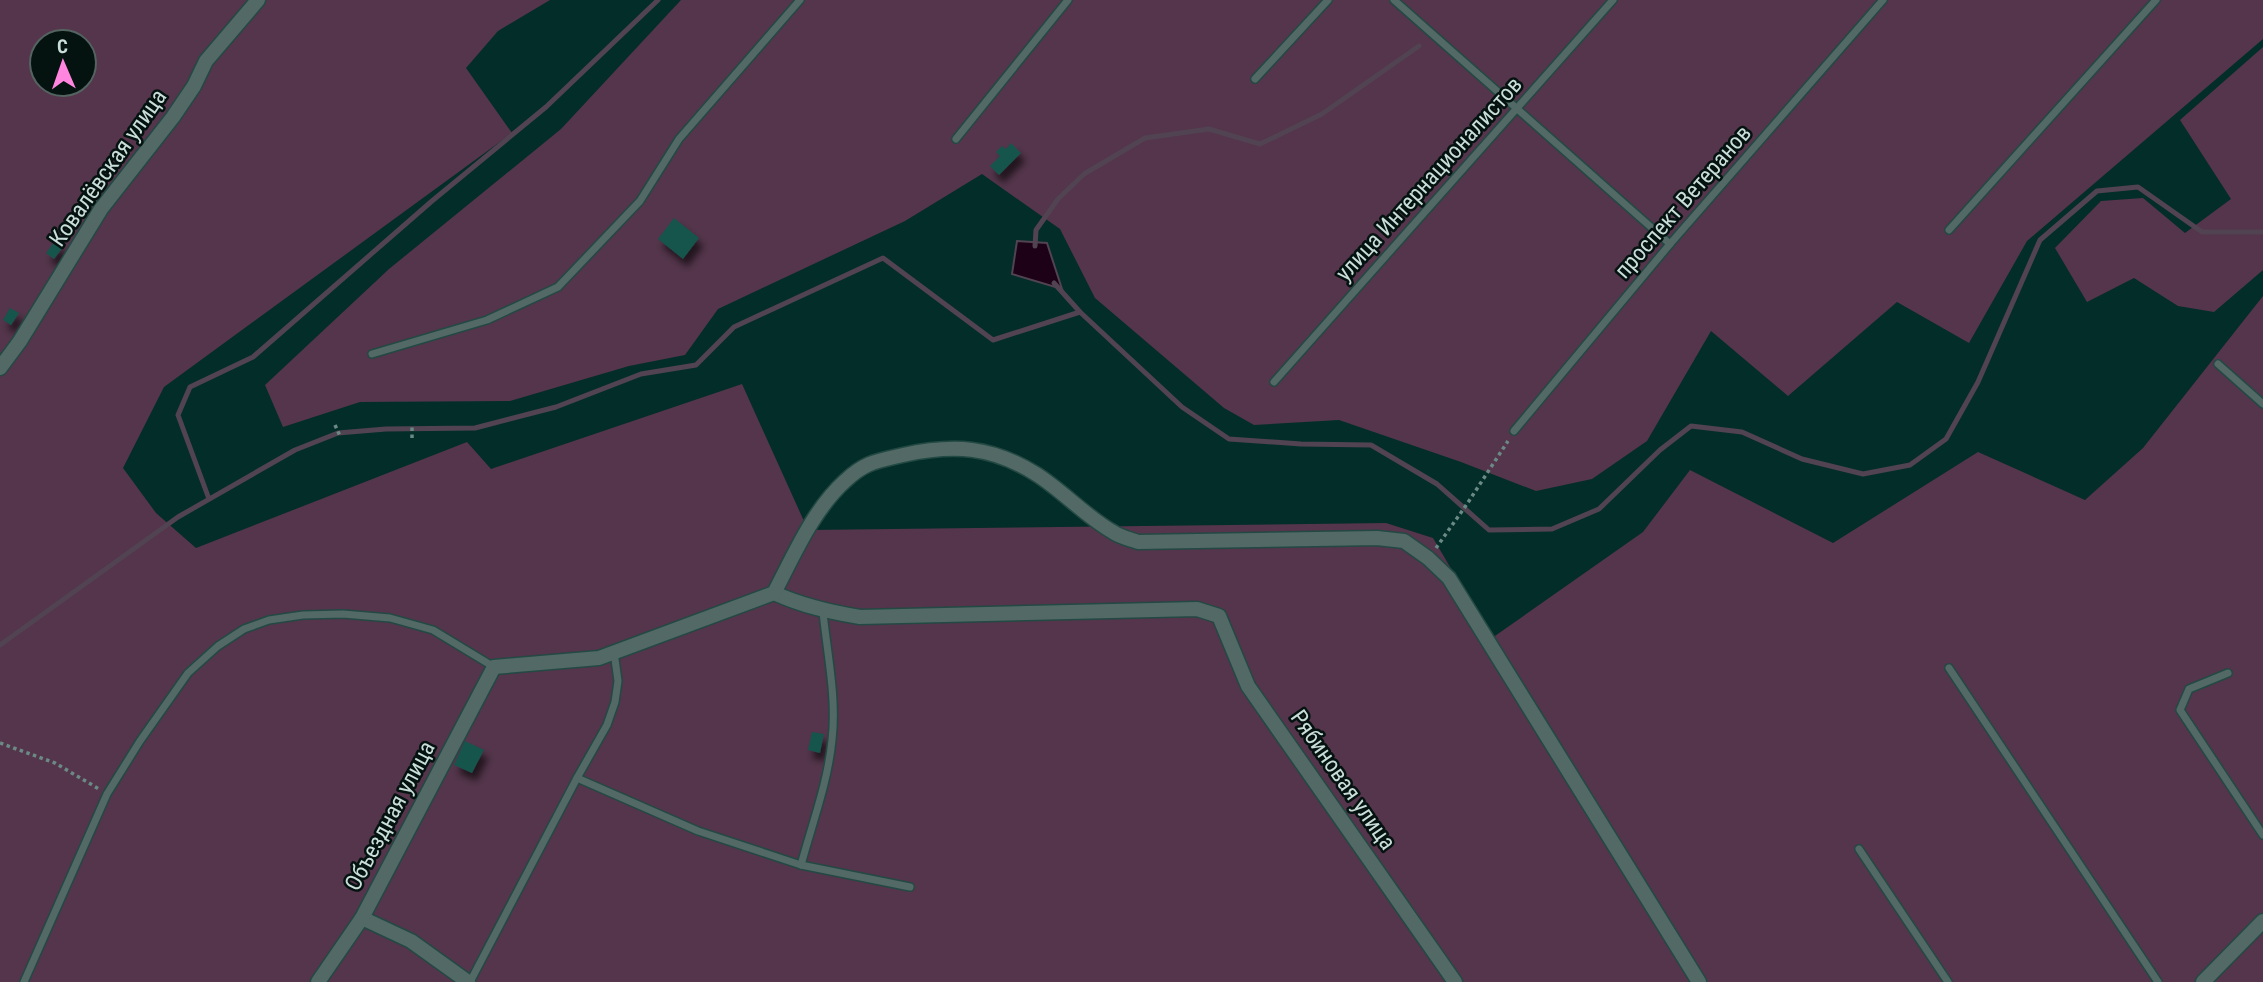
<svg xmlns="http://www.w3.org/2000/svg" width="2263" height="982" font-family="'Roboto Condensed',sans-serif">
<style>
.green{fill:#54354b;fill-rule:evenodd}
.water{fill:#1d0117;stroke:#514351;stroke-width:2}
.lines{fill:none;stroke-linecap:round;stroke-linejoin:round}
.stream{stroke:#514351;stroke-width:5}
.building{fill:#15544c;filter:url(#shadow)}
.service-casing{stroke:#234944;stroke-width:10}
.minor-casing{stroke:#234944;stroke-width:17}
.path{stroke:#6b8985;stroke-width:3.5;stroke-dasharray:3.5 3.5;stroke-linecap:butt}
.service{stroke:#526965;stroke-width:7}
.minor{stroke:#526965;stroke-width:14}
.labels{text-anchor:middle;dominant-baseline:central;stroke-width:5;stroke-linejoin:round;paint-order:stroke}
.street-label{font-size:23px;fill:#c9ddd9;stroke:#041210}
</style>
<defs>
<filter id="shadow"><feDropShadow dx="4.5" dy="8" stdDeviation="3.5" flood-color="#0009"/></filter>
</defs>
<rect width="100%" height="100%" fill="#032d28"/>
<g class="green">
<path d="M0,0H550L498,31L466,68L512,133L164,387L123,468L156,513L196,548L467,442L491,469L742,384L808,530L1386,523L1433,538L1492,638L1643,532L1690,470L1833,543L1978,452L2085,500L2143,448L2263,296V982H0ZM42,42H84V84H42Z"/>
<polygon points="681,0 2263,0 2263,39 2027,241 1969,343 1897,302 1788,396 1711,331 1647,441 1592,479 1536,491 1461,462 1339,420 1254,425 1224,408 1095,298 1060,229 982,174 905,221 718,309 685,355 629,366 510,401 360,402 283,427 265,385 389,269 561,129"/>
<polygon points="2263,47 2263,270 2214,312 2178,306 2134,278 2087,302 2055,248 2101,201 2143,198 2185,233 2231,199 2180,120"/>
</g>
<polygon class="water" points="1017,241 1047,243 1062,289 1012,274"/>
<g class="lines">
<g class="stream">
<polyline points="1035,246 1036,230 1058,199 1084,174 1145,138 1209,129 1260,144 1322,114 1419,46"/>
<polyline points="1054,283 1080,312"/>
<polyline points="209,499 178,415 190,387 253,357 432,201 546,107 658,0"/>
<polyline points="0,645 178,517 295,450 338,433 386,429 475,428 556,407 641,374 696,365 734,327 883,258 993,340 1080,312 1182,407 1229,439 1301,444 1371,445 1437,484 1489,530 1552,529 1599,509 1660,450 1691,426 1742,432 1802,459 1863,474 1910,465 1946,439 1978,382 2040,240 2097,191 2138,187 2202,232 2263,232"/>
</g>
</g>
<g class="building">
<polygon points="1011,143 1021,153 999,175 990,166 1000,156 996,152 1002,146 1006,149"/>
<polygon points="674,218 699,238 683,259 658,239"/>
<polygon points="55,241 63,247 54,259 46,253"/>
<polygon points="10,308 19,313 11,325 3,320"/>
<polygon points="812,732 824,734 820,753 808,750"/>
<polygon points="465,741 484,750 472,773 454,765"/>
</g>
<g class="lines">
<g class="service-casing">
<g id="service">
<polyline points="1394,0 1670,244"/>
<polyline points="1255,79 1328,0"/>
<polyline points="956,139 1068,0"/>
<polyline points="1949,230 2156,0"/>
<polyline points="372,354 487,320 558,287 640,201 679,139 800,0"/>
<polyline points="2218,364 2263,404"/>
<polyline points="1274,382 1613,0"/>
<polyline points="1514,431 1670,244 1883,0"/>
<polyline points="1949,668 2158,982"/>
<polyline points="2228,673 2189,689 2180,710 2263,835"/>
<polyline points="577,778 698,831 801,865 910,887"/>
<polyline points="1859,849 1948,982"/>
<path d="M801,865C812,824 828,782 832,740C837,698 827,653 823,612"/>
<polyline points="24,982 107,794 140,741 188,673 218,646 244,629 269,620 303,615 343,614 390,618 433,630 494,667"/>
<polyline points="470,982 577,778 607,725 615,702 618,681 614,652"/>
</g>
</g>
<g class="minor-casing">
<g id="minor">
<polyline points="0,368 20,341 101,209 173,117 194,86 206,61 258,0"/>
<path d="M774,593C803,606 829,612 860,617L1197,609L1219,616L1248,686L1455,982"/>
<polyline points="362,918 411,941 468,982"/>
<path d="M318,982L362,918L494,667L599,658L774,593C794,555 813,510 845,481C865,462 877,461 903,455C954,444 991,446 1036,474C1063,491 1085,516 1113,532C1120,537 1130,539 1138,542L1377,538L1404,541L1428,558L1449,578L1699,982"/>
<polyline points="2203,982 2263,921"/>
</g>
</g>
<g class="path">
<polyline points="335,425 340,436"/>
<polyline points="412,438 412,425"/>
<polyline points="1436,548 1467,504 1508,441"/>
<polyline points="0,743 55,763 99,789"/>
</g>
<use href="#service" class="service"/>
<use href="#minor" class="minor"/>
</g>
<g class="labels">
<g class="street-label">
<text transform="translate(108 168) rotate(-55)">Ковалёвская улица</text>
<text transform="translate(1429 179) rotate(-48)">улица Интернационалистов</text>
<text transform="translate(1683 202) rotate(-49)">проспект Ветеранов</text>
<text transform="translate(1343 780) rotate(55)">Рябиновая улица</text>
<text transform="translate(390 816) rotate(-62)">Объездная улица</text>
</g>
</g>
<g transform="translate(63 63) rotate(358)"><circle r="33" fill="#041210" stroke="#536360" stroke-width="2"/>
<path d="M0-5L12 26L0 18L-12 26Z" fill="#ff85df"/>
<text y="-10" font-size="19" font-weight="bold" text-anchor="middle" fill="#c9ddd9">С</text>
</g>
</svg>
